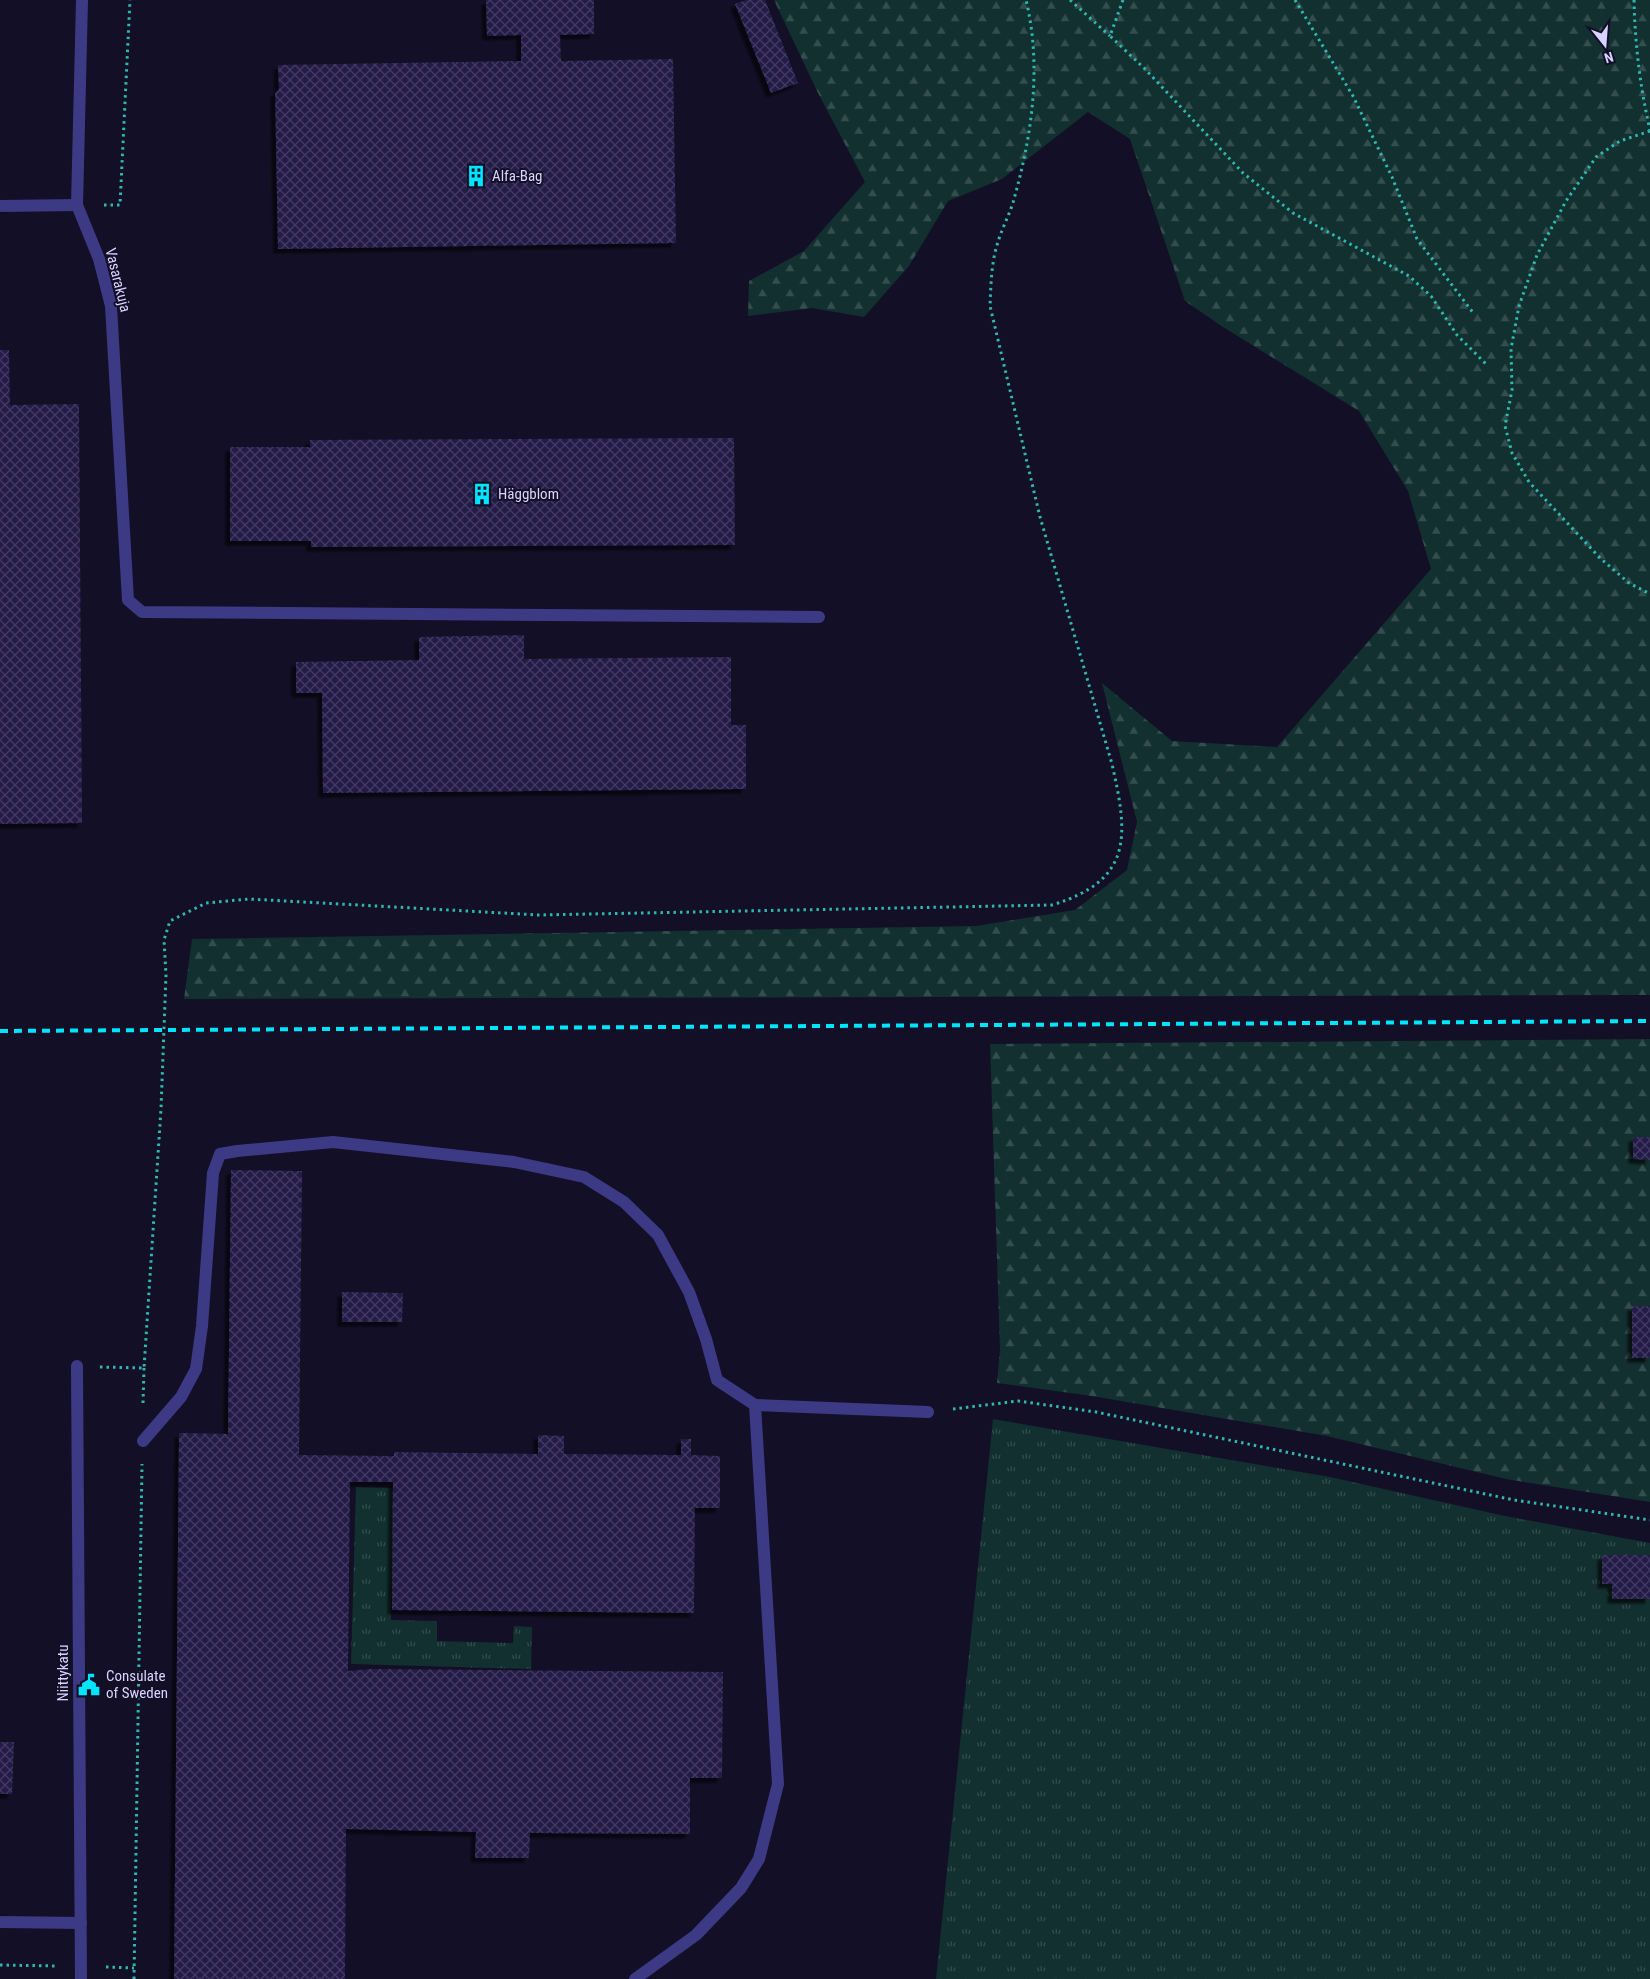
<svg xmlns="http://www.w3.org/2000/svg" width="1650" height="1979" font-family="'Roboto Condensed',sans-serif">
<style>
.grass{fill:url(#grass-tufts)}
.forest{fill:url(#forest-firs)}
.building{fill:url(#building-cross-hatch);filter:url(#shadow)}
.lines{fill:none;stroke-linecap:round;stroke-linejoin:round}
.path{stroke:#2fb8b0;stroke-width:3;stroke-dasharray:2.5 4;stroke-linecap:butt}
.minor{stroke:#3d3a85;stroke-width:12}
.rail{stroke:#00e5ff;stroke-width:4;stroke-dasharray:8 6;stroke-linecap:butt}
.labels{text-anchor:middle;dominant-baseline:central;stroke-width:4;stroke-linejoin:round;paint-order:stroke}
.poi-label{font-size:15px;fill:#d9d4ff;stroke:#130f26;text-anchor:start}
.street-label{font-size:15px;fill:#d9d4ff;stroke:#130f26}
</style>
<defs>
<pattern id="grass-tufts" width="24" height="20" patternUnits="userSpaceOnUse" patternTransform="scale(1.25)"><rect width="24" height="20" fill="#12302f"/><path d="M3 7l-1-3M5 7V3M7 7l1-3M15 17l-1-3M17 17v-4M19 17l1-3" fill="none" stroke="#344d4e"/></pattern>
<pattern id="forest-firs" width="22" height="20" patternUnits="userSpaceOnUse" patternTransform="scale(1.25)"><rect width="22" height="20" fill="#12302f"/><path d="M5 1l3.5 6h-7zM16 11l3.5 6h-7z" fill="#344d4e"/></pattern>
<pattern id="building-cross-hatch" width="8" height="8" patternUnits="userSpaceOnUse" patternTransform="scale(1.25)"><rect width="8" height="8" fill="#241b47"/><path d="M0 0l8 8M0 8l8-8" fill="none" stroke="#433b63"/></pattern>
<filter id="shadow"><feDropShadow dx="-4.5" dy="4.5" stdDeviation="1" flood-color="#0009"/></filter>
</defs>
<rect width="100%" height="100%" fill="#130f26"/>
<g class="grass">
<polygon points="993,1419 1330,1477 1505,1516 1650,1543 1650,1979 936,1979"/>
<polygon points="356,1487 394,1488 391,1620 437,1621 437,1641 513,1643 514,1626 532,1627 531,1669 351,1664"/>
</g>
<g class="forest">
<polygon points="774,0 1650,0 1650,995 184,999 192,939 976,926 1075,910 1127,870 1137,822 1102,683 1172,741 1277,747 1431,569 1408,491 1359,411 1223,327 1185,301 1130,139 1088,112 1002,179 948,201 909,266 864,317 812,308 748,316 749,281 804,251 865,182 818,93"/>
<polygon points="1650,1039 1650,1502 1506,1479 1327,1436 1092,1396 997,1383 1000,1350 990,1044"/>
</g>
<g class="building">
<polygon points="486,0 594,0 594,34 560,35 561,61 673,59 676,243 278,249 275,93 279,89 278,65 521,61 521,35 487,36"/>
<polygon points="746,0 765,0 798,83 771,93 735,4"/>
<polygon points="0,350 9,350 10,405 79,404 82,823 0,824"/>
<polygon points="734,438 735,545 311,547 311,541 230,541 230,447 310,447 310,440"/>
<polygon points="524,635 524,659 731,657 731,725 746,725 746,789 323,793 322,693 296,693 296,662 419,660 419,637"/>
<polygon points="1633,1137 1650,1137 1650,1160 1633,1159"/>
<polygon points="231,1170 302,1171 299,1455 394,1456 394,1452 538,1454 538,1435 564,1436 564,1454 681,1455 681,1439 691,1439 691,1455 720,1456 720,1508 695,1508 694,1613 392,1610 393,1482 350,1482 348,1671 371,1669 723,1672 722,1778 690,1778 690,1834 530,1833 529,1858 475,1858 476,1832 346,1829 345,1979 174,1979 179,1433 228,1434"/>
<polygon points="342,1292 403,1293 402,1322 342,1322"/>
<rect x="1632" y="1306" width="18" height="52"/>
<polygon points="1602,1555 1650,1555 1650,1599 1612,1599 1612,1584 1602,1584"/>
<polygon points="0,1742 14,1742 12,1794 0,1794"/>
</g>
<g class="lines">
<g class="path">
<polyline points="1070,0 1110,36"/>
<polyline points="1123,0 1110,36 1145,69 1243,173 1293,213 1409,276 1431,296 1457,335 1486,364"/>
<polyline points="1295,0 1353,96 1392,177 1417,239 1474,314"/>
<path d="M1634,0C1635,44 1640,87 1650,130"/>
<polyline points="1650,131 1620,141 1596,157 1566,201 1537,255 1519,306 1511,349 1512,390 1505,426 1512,453 1529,482 1600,558 1629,583 1650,594"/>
<polyline points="104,205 120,205 130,0"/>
<path d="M100,1367L144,1368L161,1109L166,975L164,940L170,921L206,903L249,899L539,915L1052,905C1134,880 1128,835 1112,764L1040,517L990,306C991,285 991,263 998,242C1002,228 1010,214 1014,199C1032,135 1042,66 1026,0"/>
<polyline points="143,1403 144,1368"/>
<polyline points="953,1409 1018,1401 1096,1412 1514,1500 1650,1520"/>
<polyline points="0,1965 57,1966"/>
<polyline points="106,1967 134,1968"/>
<polyline points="134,1979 142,1464"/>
</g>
<g class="minor">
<polyline points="82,0 77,205 99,259 111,306 128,600 142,612 819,617"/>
<polyline points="0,206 77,205"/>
<polyline points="77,1366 81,1979"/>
<polyline points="755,1405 928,1412"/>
<polyline points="143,1441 181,1397 196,1369 202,1326 213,1173 220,1154 237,1151 333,1142 514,1162 584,1177 624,1202 658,1235 689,1292 706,1339 717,1380 755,1405 778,1784 759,1859 741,1888 696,1935 635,1979"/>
<polyline points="0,1922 81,1923"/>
</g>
<polyline class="rail" points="0,1031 1650,1021"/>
</g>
<defs>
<g id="building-bare" transform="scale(1.725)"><path d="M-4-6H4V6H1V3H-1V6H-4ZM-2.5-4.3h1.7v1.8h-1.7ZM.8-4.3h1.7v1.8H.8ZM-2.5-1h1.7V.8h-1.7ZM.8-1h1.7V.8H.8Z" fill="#00e5ff" stroke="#130f26" stroke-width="2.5" paint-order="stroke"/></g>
<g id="civic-bare" transform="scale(1.725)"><path d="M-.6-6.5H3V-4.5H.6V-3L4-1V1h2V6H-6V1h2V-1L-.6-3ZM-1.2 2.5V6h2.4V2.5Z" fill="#00e5ff" stroke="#130f26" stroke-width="2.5" paint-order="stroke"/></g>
</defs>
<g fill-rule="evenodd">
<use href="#building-bare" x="476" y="176"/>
<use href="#building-bare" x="482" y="494"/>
<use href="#civic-bare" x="89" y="1685"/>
</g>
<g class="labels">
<g class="poi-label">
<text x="492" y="176">Alfa-Bag</text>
<text x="498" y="494">Häggblom</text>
<text x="106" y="1676">Consulate<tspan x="106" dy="17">of Sweden</tspan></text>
</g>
<g class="street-label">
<text transform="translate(118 280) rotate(76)">Vasarakuja</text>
<text transform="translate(63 1673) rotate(-90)">Niittykatu</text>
</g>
</g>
<g transform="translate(1605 45) rotate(163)" stroke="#130f26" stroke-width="4" paint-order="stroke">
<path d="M0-4L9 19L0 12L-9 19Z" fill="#d9d4ff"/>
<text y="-8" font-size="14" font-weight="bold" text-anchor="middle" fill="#d9d4ff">N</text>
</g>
</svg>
